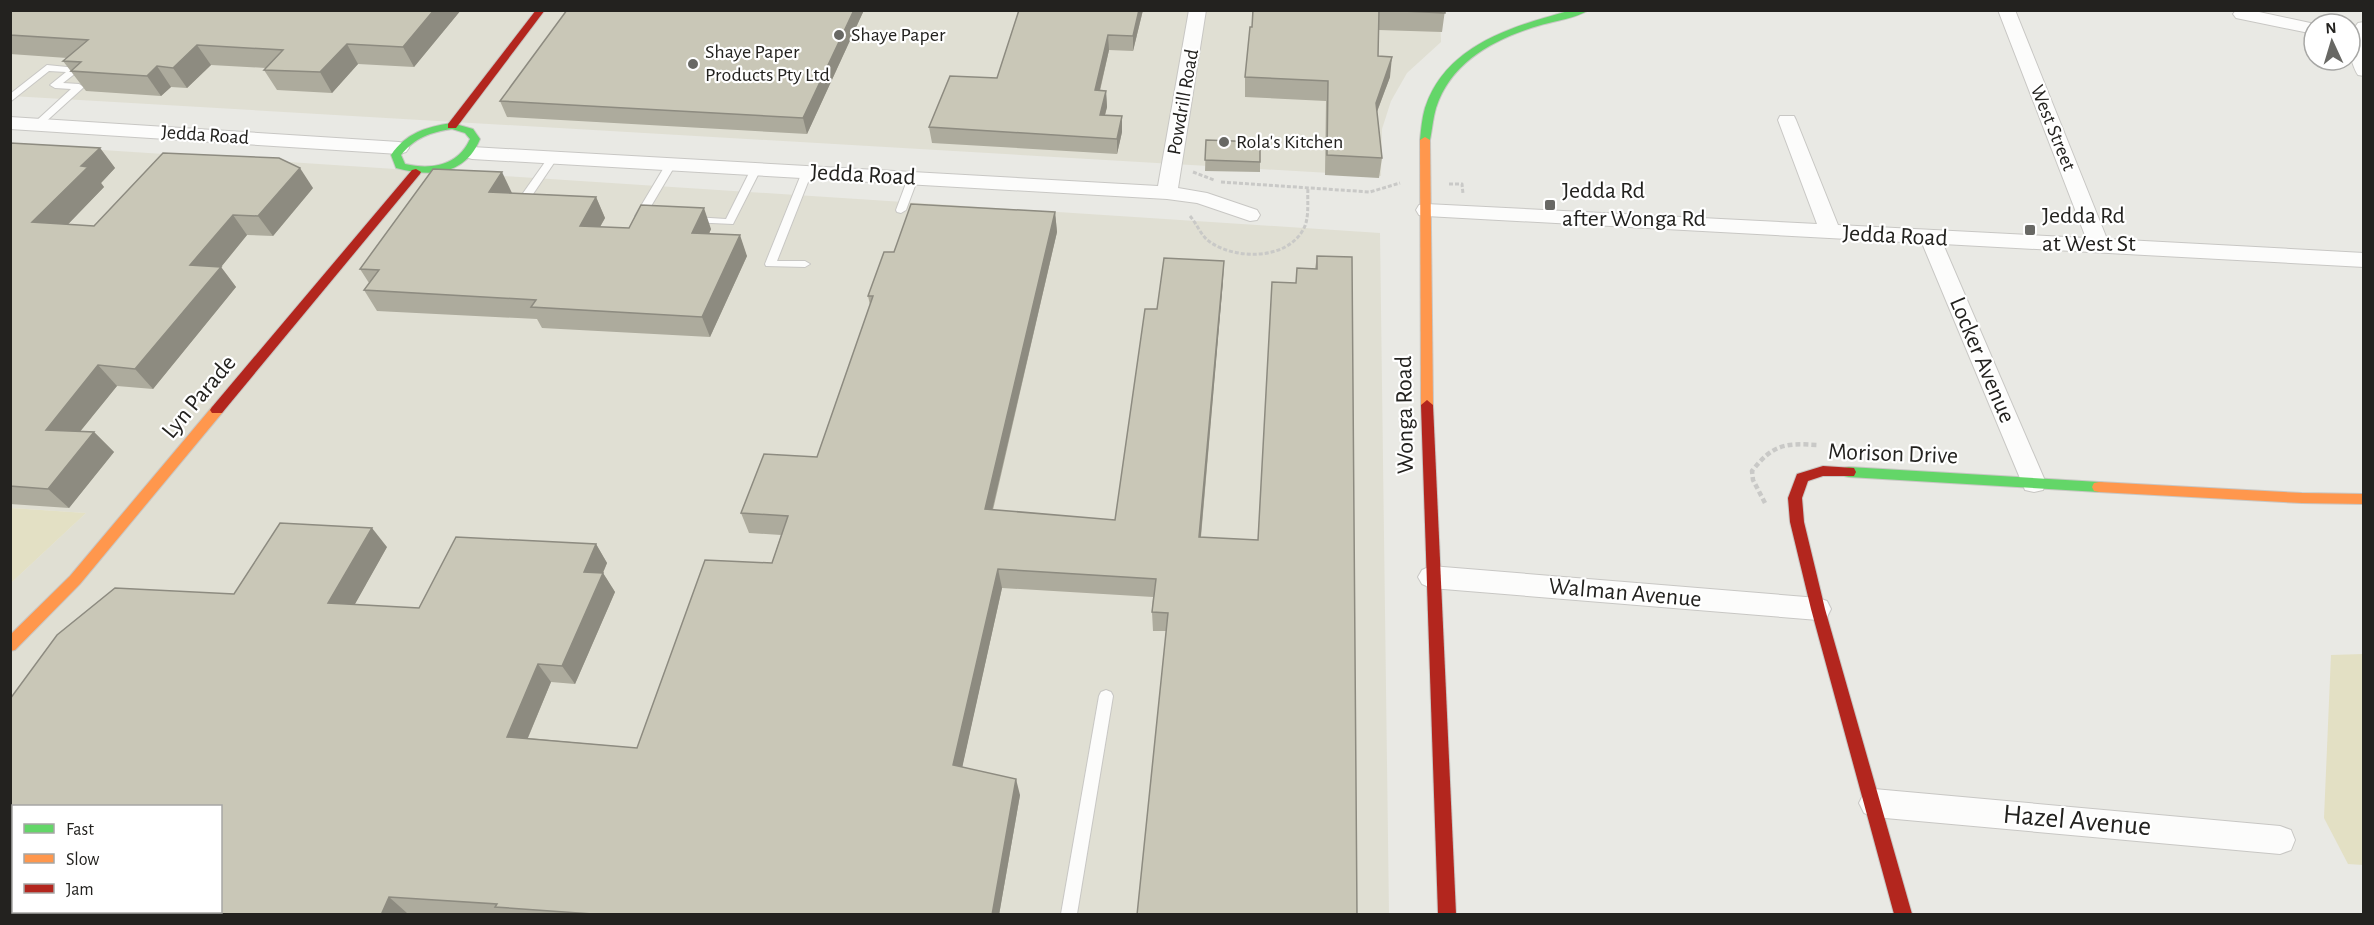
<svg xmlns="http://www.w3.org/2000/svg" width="2374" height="925" font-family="'Alegreya Sans',sans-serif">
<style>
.built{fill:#e0dfd3;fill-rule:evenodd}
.green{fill:#e3e0c4}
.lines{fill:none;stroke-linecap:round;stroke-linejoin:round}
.lane-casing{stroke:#c8c7c4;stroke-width:2}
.street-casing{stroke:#c8c7c4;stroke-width:2}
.fast-casing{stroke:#c8c7c4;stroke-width:2}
.slow-casing{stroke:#c8c7c4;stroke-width:2}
.jam-casing{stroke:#c8c7c4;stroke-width:2}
.path-far1{stroke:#c9c9c7;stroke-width:3;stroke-dasharray:4 2;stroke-linecap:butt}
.path{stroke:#c9c9c7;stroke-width:4.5;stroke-dasharray:5 3;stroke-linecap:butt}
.lane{fill:#fcfcfb;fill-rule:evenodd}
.street{fill:#fcfcfb;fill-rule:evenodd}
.fast{fill:#63d668;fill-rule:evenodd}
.slow{fill:#ff974d;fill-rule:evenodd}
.jam{fill:#b3261e;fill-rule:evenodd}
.wall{fill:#adab9d}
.shaded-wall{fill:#8d8b80}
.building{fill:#c9c7b7;stroke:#8d8b80;stroke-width:1.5;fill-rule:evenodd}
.poi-dot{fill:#686864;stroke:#fff;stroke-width:2}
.labels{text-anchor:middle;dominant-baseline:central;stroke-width:4.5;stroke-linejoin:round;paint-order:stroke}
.far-poi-label{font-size:20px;fill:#23221f;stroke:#fff;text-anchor:start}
.far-street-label{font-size:20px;fill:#23221f;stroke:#fff}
.street-label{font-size:24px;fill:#23221f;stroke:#fff}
.poi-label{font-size:24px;fill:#23221f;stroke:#fff;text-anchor:start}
.near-street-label{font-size:28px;fill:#23221f;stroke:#fff}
</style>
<rect width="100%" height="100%" fill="#e9e9e4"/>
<g class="built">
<polygon points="1440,10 1441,42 1407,73 1391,101 1382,129 1381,176 11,96 10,11"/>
<path d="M10,144L1380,233L1389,914H11V583L86,513L11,508ZM14,806H220V912H14Z"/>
</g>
<g class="green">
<polygon points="11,508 86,513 11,583"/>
<polygon points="2363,654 2364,654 2363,865 2348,864 2324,818 2331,655"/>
</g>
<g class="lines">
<g class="lane-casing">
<g id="lane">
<polygon points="47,65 77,68 77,72 63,83 79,84 84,87 41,126 38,127 33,124 35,122 71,89 55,88 50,85 66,72 49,71 10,102 10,94"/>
<polygon points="553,154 558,157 529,200 521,200 521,196 550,155"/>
<polygon points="671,161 676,164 647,213 649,216 644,219 636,218 635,216 666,164"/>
<polygon points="756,166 761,169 733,224 690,222 689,220 694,217 726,219 751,169"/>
<polygon points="807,169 812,172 777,261 805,261 810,264 805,267 766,266 765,264 802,172"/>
<polygon points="913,175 918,178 906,210 901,213 897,212 896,210 908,178"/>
<polygon points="1106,690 1111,692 1113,696 1077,914 1061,914 1099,696 1101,692"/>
</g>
</g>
<g class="street-casing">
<g id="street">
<polygon points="1189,10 1206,10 1178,188 1207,193 1257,210 1260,215 1257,220 1250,221 1197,203 1167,199 472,159 465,157 462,153 465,149 472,147 1158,186"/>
<polygon points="1998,10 2015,10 2107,239 2364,253 2364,267 1943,244 2046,483 2043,490 2034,492 2025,490 2022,483 1922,243 1426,216 1419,215 1416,210 1419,205 1426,204 1817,224 1778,120 1780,116 1794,116 1796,120 1838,225 2086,238"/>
<polygon points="2236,10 2250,10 2315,24 2314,34 2236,18 2233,14"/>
<path d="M2364,22V76L2358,75C2352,66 2347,46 2350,36C2351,32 2355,27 2358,23Z"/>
<polygon points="10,117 399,142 406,144 409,148 406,152 399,154 10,129"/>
<polygon points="1431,566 1818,598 1827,601 1831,609 1827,617 1818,620 1431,588 1422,584 1418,577 1422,570"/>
<polygon points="1874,789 2280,826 2291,830 2295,840 2291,850 2280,854 1874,817 1864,813 1859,803 1864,793"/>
</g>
</g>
<g class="fast-casing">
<g id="fast">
<path d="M1572,10H1589C1576,18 1556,21 1541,25C1496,38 1451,61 1436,108C1433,118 1432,130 1430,140L1425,143L1421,142L1420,140C1421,130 1422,118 1425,108C1446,44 1514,26 1572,10Z"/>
<path d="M452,123L473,129L480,139C465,176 430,177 396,168L391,155C406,133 426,127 452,123ZM452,129L465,133L470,139C458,166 431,170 405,164L401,155C414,138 431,132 452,129Z"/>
<polygon points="1849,467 2099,482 2104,483 2106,487 2104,491 2099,492 1849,477 1844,476 1842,472 1844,468"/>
</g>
</g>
<g class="slow-casing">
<g id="slow">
<polygon points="1425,137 1430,140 1433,405 1427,410 1421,405 1420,140"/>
<polygon points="217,405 224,410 222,413 80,584 15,650 10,651 10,635 70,576 212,407"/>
<polygon points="2099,482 2302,493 2364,494 2364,504 2302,503 2099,492 2094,491 2092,487 2094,483"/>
</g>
</g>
<g class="jam-casing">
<g id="jam">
<polygon points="536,10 545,10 456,128 448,128 448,124"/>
<polygon points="416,169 421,172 420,174 222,413 212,413 210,410 212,407 412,170"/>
<polygon points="1427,400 1433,405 1456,914 1438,914 1421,405"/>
<polygon points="1823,466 1854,468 1856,472 1854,476 1823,476 1808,481 1802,498 1804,522 1825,609 1912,914 1894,914 1811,609 1790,522 1788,498 1797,474"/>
</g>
</g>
<g class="path-far1">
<polyline points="1193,172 1214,180"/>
<polyline points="1221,182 1370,192 1400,183"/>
<polyline points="1449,184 1462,184 1463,194"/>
<path d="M1190,216C1197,224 1201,236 1210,242C1236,260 1286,260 1303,230C1310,218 1307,201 1308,188"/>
</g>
<path class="path" d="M1765,503L1753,480L1752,471C1773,444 1785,443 1818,445"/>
<use href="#lane" class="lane"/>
<use href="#street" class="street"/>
<use href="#fast" class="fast"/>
<use href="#slow" class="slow"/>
<use href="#jam" class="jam"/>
</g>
<g class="wall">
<polygon points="10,10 461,10 414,67 358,64 332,93 277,90 264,70 266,68 211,65 187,88 171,87 161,96 86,91 63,61 67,58 10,54"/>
<polygon points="864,10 807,134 507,117 500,101"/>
<polygon points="1019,10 1143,10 1133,51 1109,50 1100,91 1106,91 1107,107 1105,115 1122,116 1122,132 1117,154 932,143 929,127 997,78"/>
<polygon points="1253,10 1445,10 1442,32 1379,30 1378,56 1390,77 1377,112 1382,158 1379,178 1325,175 1326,101 1245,97 1245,77 1252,27"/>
<polygon points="1206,140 1260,162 1260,172 1205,171"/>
<polygon points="10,143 100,148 115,168 101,183 104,187 68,224 94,226 313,188 273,236 247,235 221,267 236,287 153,389 117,386 80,431 94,432 114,452 69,508 10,504"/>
<polygon points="512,193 596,197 605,218 600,227 629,228 711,229 709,234 747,256 710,337 542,328 537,319 377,311 364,290 369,283 360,269"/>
<polygon points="1055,212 1057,232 993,510 1115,520 1157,309 1223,281 1201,537 1258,540 1296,283 1297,268 1315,269 1317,256 1357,915 1166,631 1153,631 1152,612 1153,597 1002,588 962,767 1020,795 999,915 440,915 407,913 407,915 10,915 234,594 387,547 354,605 419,608 596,544 607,563 603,573 615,592 575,684 551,682 528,738 637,748 772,563 781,535 749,533 741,513 817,457 870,305 868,296 894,252"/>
</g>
<g class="shaded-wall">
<polygon points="434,10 461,10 414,67 403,47"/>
<polygon points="854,10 864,10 807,134 803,118"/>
<polygon points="1139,10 1143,10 1133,51 1133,36"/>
<polygon points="1108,35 1109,50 1096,106 1095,90"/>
<polygon points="347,44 358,64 332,93 320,72"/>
<polygon points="197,45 211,65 187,88 173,68"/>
<polygon points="1392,57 1390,77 1373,122 1376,103"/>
<polygon points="157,66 171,87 161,96 147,76"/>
<polygon points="1106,91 1107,107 1101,130 1100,115"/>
<polygon points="1122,116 1122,132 1117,154 1117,139"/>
<polygon points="100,148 115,168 101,183 104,187 50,243 32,222 81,166"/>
<polygon points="300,168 313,188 273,236 258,216"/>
<polygon points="502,172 512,193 499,212 489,192"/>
<polygon points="596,197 605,218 589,246 580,226"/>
<polygon points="704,208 711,229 700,253 692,233"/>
<polygon points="1055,212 1057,232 988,528 985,509"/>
<polygon points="233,215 247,235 221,267 236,287 153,389 135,369 190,265"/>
<polygon points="740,235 747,256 710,337 702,317"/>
<polygon points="1224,261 1223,281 1199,556 1199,537"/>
<polygon points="98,365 117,386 66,449 46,430"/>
<polygon points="94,432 114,452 69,508 48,489"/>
<polygon points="372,528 387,547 345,622 328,603"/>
<polygon points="596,544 607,563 595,591 584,572"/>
<polygon points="998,569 1002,588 959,782 953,765"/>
<polygon points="603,573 615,592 575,684 562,666"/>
<polygon points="538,664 551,682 521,754 507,737"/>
<polygon points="1016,779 1020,795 999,915 992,915"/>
<polygon points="389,897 407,913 407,915 381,915"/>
</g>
<g class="building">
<polygon points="10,10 434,10 403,47 347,44 320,72 264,70 283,50 197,45 173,68 157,66 147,76 71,71 81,62 63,61 88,40 10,35"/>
<polygon points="567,10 854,10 803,118 500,101"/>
<polygon points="1019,10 1139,10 1133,36 1108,35 1095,90 1106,91 1100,115 1122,116 1117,139 929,127 950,76 997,78"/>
<polygon points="1253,10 1379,10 1378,56 1392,57 1376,103 1382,158 1327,155 1328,81 1245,77 1250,27 1252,27"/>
<polygon points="1380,10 1445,10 1445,13"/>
<polygon points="1206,140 1260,142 1260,162 1205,160"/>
<polygon points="10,143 100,148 81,166 88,167 32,222 94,226 163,153 279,158 300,168 258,216 233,215 190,265 221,267 135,369 98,365 46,430 94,432 48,489 10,486"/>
<polygon points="433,169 502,172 489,192 596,197 580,226 629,228 641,205 704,208 692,233 740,235 702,317 531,307 536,300 364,290 379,270 360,269"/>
<path d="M911,204L1055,212L985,509L1115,520L1145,309H1157L1164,258L1224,261L1199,537L1258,540L1272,282L1296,283L1297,268L1317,269V256L1352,257L1357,915H1137L1168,613L1152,612L1156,579L998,569L953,765L1016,779L992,915H607L495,907L497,904L389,897L381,915H10V699L57,635L115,588L234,594L280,523L372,528L328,603L419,608L456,537L596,544L584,572L603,573L562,666L538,664L507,737L637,748L705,560L772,563L788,516L741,513L764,454L817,457L873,296H868L884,252H894ZM14,807H220V912H14Z"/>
</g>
<g class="poi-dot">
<circle cx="839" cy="35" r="6"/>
<circle cx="693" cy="64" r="6"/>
<circle cx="1224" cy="142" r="6"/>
<rect x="1544" y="199" width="12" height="12" rx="3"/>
<rect x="2024" y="224" width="12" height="12" rx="3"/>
</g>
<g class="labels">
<g class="far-poi-label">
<text x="851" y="35">Shaye Paper</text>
<text x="705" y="52">Shaye Paper<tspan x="705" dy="23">Products Pty Ltd</tspan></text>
<text x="1236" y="142">Rola's Kitchen</text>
</g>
<g class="far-street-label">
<text transform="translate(1183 102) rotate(-80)">Powdrill Road</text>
<text transform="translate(2053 128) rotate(68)">West Street</text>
<text transform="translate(205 135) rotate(4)">Jedda Road</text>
</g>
<g class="street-label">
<text transform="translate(863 175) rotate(3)">Jedda Road</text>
<text transform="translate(1895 236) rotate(3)">Jedda Road</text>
<text transform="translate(1982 360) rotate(67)">Locker Avenue</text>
<text transform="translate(199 397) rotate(-50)">Lyn Parade</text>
<text transform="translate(1405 415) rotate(-91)">Wonga Road</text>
<text transform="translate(1893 454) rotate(2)">Morison Drive</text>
<text transform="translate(1625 593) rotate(5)">Walman Avenue</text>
</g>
<g class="poi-label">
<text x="1562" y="191">Jedda Rd<tspan x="1562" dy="28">after Wonga Rd</tspan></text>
<text x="2042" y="216">Jedda Rd<tspan x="2042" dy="28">at West St</tspan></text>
</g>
<g class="near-street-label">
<text transform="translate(2077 821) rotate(5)">Hazel Avenue</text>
</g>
</g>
<rect width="2374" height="925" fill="none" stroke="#23221f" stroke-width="24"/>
<rect x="12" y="805" width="210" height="108" fill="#ffffff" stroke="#a7a7a5" stroke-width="1.5"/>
<rect x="24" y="824" width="30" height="9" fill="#63d668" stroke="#a7a7a5" stroke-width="1.5"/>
<text x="66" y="835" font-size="18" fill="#23221f">Fast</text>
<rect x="24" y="854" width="30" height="9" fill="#ff974d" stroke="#a7a7a5" stroke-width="1.5"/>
<text x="66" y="865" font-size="18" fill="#23221f">Slow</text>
<rect x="24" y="884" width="30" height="9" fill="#b3261e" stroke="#a7a7a5" stroke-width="1.5"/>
<text x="66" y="895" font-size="18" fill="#23221f">Jam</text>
<g transform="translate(2332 42) rotate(356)"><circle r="28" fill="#ffffff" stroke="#a7a7a5" stroke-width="1.5"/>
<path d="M0-4.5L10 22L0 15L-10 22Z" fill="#686864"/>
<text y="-9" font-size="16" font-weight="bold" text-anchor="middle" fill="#23221f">N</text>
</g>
</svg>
